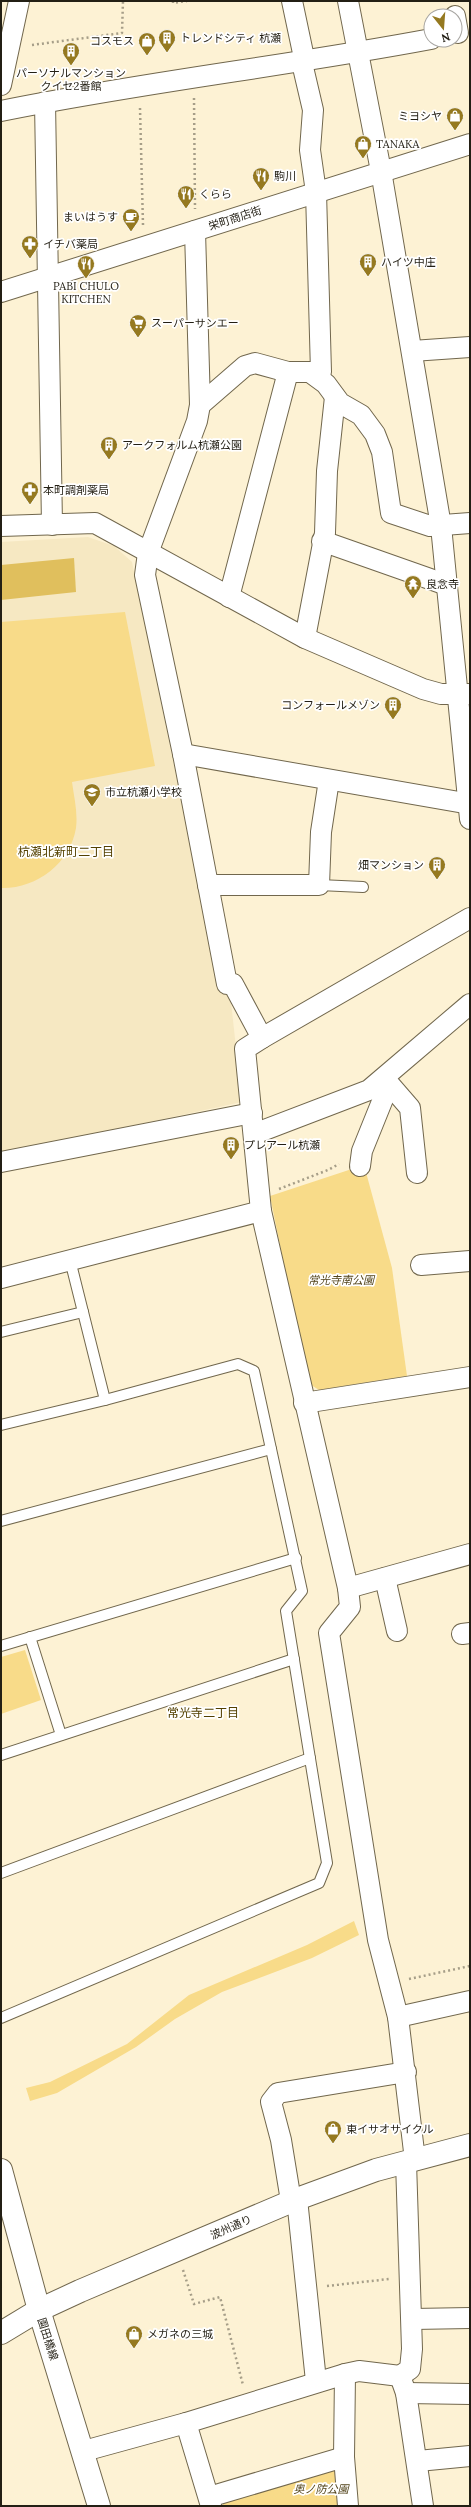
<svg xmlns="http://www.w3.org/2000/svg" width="471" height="2507" font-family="Lora,'Noto Sans JP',serif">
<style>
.built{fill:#f6e8c2}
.green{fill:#f8db89}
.water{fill:#e0bf5d}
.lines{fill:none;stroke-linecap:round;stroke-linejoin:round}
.lane-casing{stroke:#71674d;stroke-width:12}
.street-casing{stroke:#71674d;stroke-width:22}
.secondary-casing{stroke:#71674d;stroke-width:24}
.path{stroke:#a69e88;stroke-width:2.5;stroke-dasharray:2 3;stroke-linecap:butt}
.lane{stroke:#fff;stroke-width:10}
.street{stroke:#fff;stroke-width:20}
.secondary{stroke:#fff;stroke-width:22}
.labels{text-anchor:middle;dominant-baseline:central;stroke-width:3.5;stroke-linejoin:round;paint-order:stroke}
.poi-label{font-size:11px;fill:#231f14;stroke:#fff;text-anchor:start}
.street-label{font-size:11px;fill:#231f14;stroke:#fff}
.park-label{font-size:11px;font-style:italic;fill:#53451c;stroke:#fff}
.neighbourhood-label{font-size:12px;fill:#544100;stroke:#fff}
</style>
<rect width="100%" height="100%" fill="#fdf2d4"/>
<polygon class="built" points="88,537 114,546 132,562 221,994 230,993 242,1102 1,1154 1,542"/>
<g class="green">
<path d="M125,612L155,766L72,782C74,797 78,813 76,828C70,864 36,889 1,888V622Z"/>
<polygon points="364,1165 392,1268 407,1376 319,1390 308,1383 270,1196"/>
<polygon points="25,1650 41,1700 1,1714 1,1657"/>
<polygon points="354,1921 359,1935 312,1958 222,1992 175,2019 136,2047 57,2093 30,2101 26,2088 50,2082 127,2044 189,1995 307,1945"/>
<polygon points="332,2468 339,2474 342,2506 222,2506 226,2500"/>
</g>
<polygon class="water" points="74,558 76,592 1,600 1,565"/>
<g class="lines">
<g class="lane-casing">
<g id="lane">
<polyline points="319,885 363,887"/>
<polyline points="1,1332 83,1312"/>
<polyline points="1,1425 105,1400 70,1260"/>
<polyline points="1,1521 271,1449"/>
<polyline points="30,1637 61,1735"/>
<polyline points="1,1646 296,1558"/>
<polyline points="1,1755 294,1659"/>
<polyline points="1,1873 310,1758"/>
<polyline points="1,2018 319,1883 327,1863 286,1611 302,1591 254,1371 238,1364 105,1400"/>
</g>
</g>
<g class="street-casing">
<g id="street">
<polyline points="292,1 303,53 302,63 313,110 310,150 316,192 321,372 288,372 255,363 245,366 200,405 197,421 148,553 145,575 183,754 227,984 233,984 262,1038 245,1049 261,1211 348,1588 350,1607 329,1633 378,1940 398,2017 415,2160"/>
<polyline points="348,1 381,171 441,526 470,819"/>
<polyline points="455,16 458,33"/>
<polyline points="1,85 19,1"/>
<polyline points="45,102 52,525"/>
<path d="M1,111C143,82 288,66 431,39"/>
<polyline points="195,231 200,405"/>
<polyline points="1,292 470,144"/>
<polyline points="412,351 470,347"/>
<polyline points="311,373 326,384 340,403 361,415 375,434 382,452 391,513 430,526 470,523"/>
<polyline points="1,526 95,523 305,638 423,689 441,694 470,694"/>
<polyline points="322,541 447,585"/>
<polyline points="229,597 288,372"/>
<polyline points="305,638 325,533 327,471 335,397"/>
<polyline points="183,754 470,804"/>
<polyline points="208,885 319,885 321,832 329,780"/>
<polyline points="262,1038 470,918"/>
<polyline points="384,1078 410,1108 417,1173"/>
<polyline points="254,1134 369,1090 470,1004"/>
<polyline points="1,1162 252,1113"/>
<polyline points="360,1166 362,1151 383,1099 384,1078"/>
<polyline points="421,1265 470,1261"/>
<polyline points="1,1278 261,1211"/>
<polyline points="304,1403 470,1377"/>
<polyline points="385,1578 397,1631"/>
<polyline points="348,1588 470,1554"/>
<polyline points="462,1634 470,1633"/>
<polyline points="398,2017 470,2001"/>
<polyline points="406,2162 412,2349 410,2369 400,2376 406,2393 423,2506"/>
<polyline points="297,2199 316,2381"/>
<polyline points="291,2201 281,2140 271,2102 278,2093 406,2072"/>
<polyline points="413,2319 470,2318"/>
<polyline points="345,2374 344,2457 348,2506"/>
<polyline points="406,2393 470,2394"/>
<polyline points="186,2423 211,2506"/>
<polyline points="84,2451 186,2423 345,2374 359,2371 400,2376"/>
<polyline points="418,2461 470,2456"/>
<polyline points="209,2497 344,2457"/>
</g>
</g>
<g class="secondary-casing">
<g id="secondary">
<polyline points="1,2170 39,2310 99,2506"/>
<polyline points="1,2333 39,2310 80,2291 297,2199 376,2170 470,2145"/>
</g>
</g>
<g class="path">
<polyline points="173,1 173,3 187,1"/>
<polyline points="32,45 122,33 123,1"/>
<polyline points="194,98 195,209"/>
<polyline points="140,108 143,225"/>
<polyline points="279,1189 328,1170 339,1164"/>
<polyline points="409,1979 470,1966"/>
<polyline points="183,2270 194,2304 220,2297 243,2385"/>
<polyline points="327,2286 389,2279"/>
</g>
<use href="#lane" class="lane"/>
<use href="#street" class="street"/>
<use href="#secondary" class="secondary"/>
</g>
<defs>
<g id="building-pin" transform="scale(0.9)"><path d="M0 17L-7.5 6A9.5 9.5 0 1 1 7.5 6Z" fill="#957920" stroke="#fff"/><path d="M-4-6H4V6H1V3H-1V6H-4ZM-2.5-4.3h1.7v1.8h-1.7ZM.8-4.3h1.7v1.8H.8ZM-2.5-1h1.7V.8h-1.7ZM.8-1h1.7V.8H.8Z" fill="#fff"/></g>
<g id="shop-pin" transform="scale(0.9)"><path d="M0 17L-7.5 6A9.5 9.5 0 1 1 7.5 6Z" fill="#957920" stroke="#fff"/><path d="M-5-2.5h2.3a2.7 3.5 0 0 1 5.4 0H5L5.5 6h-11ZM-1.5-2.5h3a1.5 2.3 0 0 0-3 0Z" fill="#fff"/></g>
<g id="restaurant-pin" transform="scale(0.9)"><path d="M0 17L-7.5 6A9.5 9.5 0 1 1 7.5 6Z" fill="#957920" stroke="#fff"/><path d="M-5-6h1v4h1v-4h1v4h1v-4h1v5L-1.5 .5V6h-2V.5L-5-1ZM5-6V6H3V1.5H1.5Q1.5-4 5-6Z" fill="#fff"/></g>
<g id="cafe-pin" transform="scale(0.9)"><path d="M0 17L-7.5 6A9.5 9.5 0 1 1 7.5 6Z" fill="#957920" stroke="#fff"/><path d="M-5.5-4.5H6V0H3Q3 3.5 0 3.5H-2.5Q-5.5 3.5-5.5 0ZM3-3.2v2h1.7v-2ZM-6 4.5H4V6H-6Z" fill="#fff"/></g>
<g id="pharmacy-pin" transform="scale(0.9)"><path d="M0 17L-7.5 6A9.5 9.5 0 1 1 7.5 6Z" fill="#957920" stroke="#fff"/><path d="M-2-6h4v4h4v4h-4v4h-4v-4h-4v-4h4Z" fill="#fff"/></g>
<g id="supermarket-pin" transform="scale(0.9)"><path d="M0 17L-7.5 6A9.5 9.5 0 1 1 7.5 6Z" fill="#957920" stroke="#fff"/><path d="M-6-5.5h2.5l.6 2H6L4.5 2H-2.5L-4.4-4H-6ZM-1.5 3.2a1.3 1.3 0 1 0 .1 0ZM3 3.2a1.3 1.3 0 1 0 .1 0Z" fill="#fff"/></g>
<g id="temple-pin" transform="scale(0.9)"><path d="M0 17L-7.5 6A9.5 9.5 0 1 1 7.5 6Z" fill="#957920" stroke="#fff"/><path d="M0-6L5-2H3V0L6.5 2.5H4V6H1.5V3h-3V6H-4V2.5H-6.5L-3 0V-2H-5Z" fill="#fff"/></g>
<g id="school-pin" transform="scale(0.9)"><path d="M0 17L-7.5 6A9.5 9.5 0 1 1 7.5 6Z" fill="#957920" stroke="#fff"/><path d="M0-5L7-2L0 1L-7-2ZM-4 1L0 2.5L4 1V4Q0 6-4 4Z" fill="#fff"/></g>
</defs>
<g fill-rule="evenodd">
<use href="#building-pin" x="167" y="38"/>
<use href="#shop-pin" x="147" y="41"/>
<use href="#building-pin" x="71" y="51"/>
<use href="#shop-pin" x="455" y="116"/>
<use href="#shop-pin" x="363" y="144"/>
<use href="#restaurant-pin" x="261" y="176"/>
<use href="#restaurant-pin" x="186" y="194"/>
<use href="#cafe-pin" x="131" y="217"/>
<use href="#pharmacy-pin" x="30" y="244"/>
<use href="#building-pin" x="368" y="262"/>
<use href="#restaurant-pin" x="86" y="264"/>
<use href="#supermarket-pin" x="138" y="323"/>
<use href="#building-pin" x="109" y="445"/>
<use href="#pharmacy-pin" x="30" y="490"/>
<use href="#temple-pin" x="413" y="584"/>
<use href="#building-pin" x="393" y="705"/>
<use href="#school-pin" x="92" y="792"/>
<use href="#building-pin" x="437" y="865"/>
<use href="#building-pin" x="231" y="1145"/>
<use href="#shop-pin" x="333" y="2129"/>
<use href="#shop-pin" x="134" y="2334"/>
</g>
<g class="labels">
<g class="poi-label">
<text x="180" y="38">トレンドシティ 杭瀬</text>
<text x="134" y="41" text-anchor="end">コスモス</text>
<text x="71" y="73" text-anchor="middle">パーソナルマンション<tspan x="71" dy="13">クイセ2番館</tspan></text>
<text x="442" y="116" text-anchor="end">ミヨシヤ</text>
<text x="376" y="144">TANAKA</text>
<text x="274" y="176">駒川</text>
<text x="199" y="194">くらら</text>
<text x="118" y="217" text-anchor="end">まいはうす</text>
<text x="43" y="244">イチバ薬局</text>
<text x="381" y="262">ハイツ中庄</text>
<text x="86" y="286" text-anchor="middle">PABI CHULO<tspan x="86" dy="13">KITCHEN</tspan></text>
<text x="151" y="323">スーパーサンエー</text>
<text x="122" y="445">アークフォルム杭瀬公園</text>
<text x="43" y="490">本町調剤薬局</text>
<text x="426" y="584">良念寺</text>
<text x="380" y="705" text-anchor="end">コンフォールメゾン</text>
<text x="105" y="792">市立杭瀬小学校</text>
<text x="424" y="865" text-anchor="end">畑マンション</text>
<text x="244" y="1145">プレアール杭瀬</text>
<text x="346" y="2129">東イサオサイクル</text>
<text x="147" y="2334">メガネの三城</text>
</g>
<g class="street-label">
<text transform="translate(235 218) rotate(-18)">栄町商店街</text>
<text transform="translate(231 2227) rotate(-24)">波州通り</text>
<text transform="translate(48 2339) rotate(72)">園田橋線</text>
</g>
<g class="park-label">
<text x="341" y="1280">常光寺南公園</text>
<text x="321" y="2489">奥ノ防公園</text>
</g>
<g class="neighbourhood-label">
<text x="66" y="851">杭瀬北新町二丁目</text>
<text x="203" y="1712">常光寺二丁目</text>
</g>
</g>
<rect width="471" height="2507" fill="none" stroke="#231f14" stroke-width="4"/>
<g transform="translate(443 28) rotate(163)"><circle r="19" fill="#ffffff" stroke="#a7a5a1"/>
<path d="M0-3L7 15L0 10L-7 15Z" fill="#957920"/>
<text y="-6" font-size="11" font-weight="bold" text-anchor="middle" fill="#231f14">N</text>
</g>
</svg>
